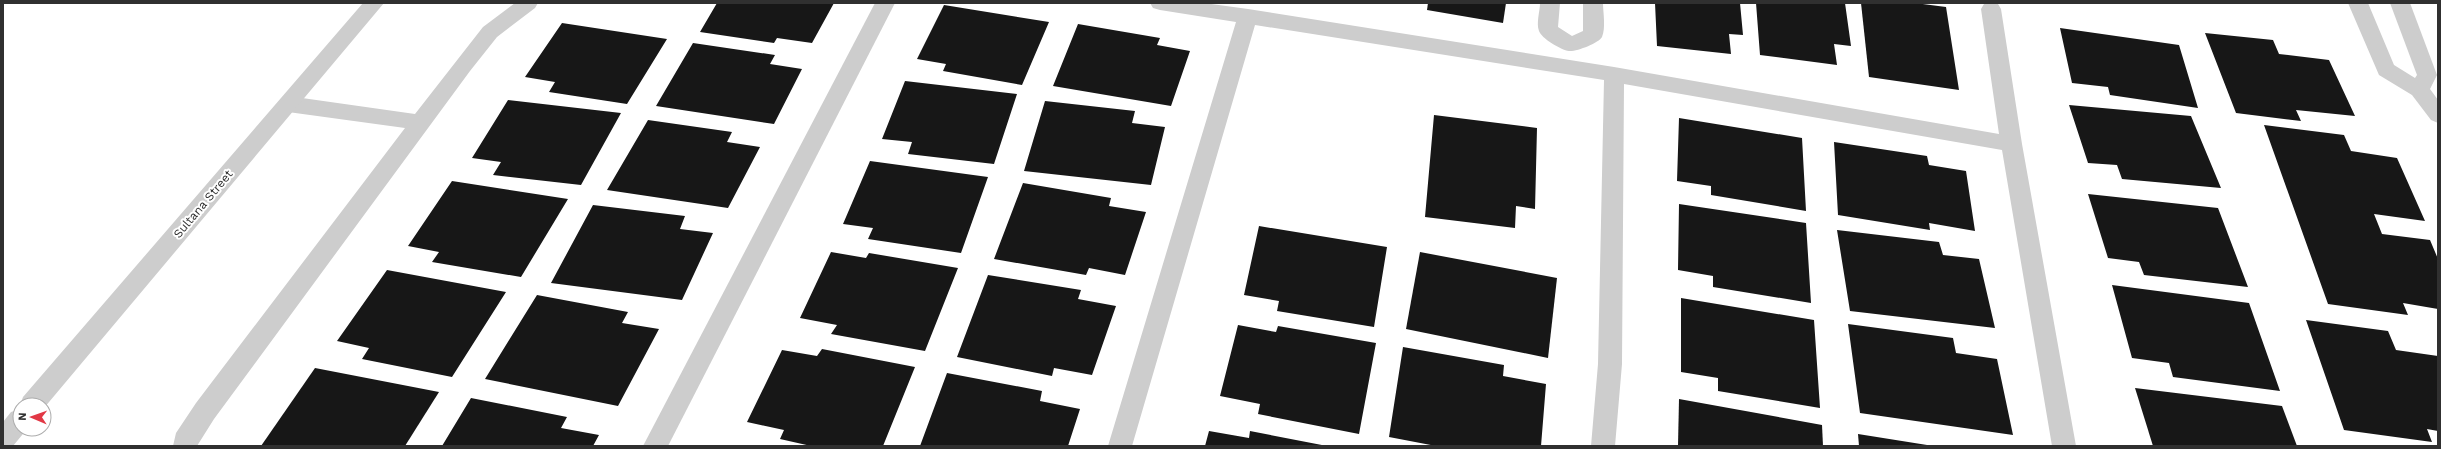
<svg xmlns="http://www.w3.org/2000/svg" width="2441" height="449" font-family="'Work Sans',sans-serif">
<style>
.building{fill:#171717}
.lines{fill:none;stroke-linecap:round;stroke-linejoin:round}
.minor{fill:#cdcdcd;fill-rule:evenodd}
.tertiary{fill:#cdcdcd;fill-rule:evenodd}
.labels{text-anchor:middle;dominant-baseline:central;stroke-width:4;stroke-linejoin:round;paint-order:stroke}
.street-label{font-size:12px;fill:#303030;stroke:#fff}
</style>
<rect width="100%" height="100%" fill="#fff"/>
<g class="building">
<polygon points="717,3 834,3 812,43 777,38 774,43 700,32"/>
<polygon points="1428,3 1506,3 1503,23 1427,10"/>
<polygon points="1655,3 1740,3 1743,35 1729,34 1731,54 1657,46"/>
<polygon points="1756,3 1845,3 1851,46 1834,44 1837,65 1760,55"/>
<polygon points="1861,3 1915,3 1946,7 1959,90 1869,77"/>
<polygon points="944,5 1049,22 1022,85 943,71 946,64 917,59"/>
<polygon points="562,23 667,39 627,104 549,92 555,82 525,77"/>
<polygon points="1078,24 1160,38 1157,45 1190,51 1171,106 1053,86"/>
<polygon points="2060,28 2179,45 2198,108 2110,95 2108,87 2072,83"/>
<polygon points="2205,33 2273,40 2279,54 2329,60 2355,116 2296,110 2301,121 2236,113"/>
<polygon points="693,43 775,55 770,64 802,69 774,124 656,106"/>
<polygon points="905,81 1017,94 994,164 908,154 912,142 882,139"/>
<polygon points="508,100 621,113 581,185 493,175 501,162 472,158"/>
<polygon points="1045,101 1135,111 1132,123 1165,127 1151,185 1024,171"/>
<polygon points="2069,105 2191,116 2221,188 2122,179 2117,165 2088,163"/>
<polygon points="1434,115 1537,128 1535,209 1516,206 1515,228 1425,217"/>
<polygon points="1679,118 1802,138 1806,211 1711,195 1711,186 1677,181"/>
<polygon points="648,120 732,132 727,142 760,147 728,208 607,190"/>
<polygon points="2264,125 2344,135 2351,151 2397,158 2425,221 2374,214 2382,234 2430,240 2438,259 2438,309 2403,303 2408,315 2328,304"/>
<polygon points="1834,142 1927,156 1929,165 1966,171 1975,231 1929,223 1930,230 1838,215"/>
<polygon points="870,161 988,177 961,253 868,239 873,228 843,224"/>
<polygon points="452,181 568,199 521,277 432,262 439,252 408,246"/>
<polygon points="1023,183 1111,198 1109,206 1146,212 1125,275 1089,268 1086,275 994,259"/>
<polygon points="2088,194 2218,208 2248,287 2144,275 2139,262 2108,258"/>
<polygon points="1679,204 1806,223 1811,303 1713,287 1713,276 1678,270"/>
<polygon points="593,205 685,216 680,229 713,233 682,300 551,283"/>
<polygon points="1259,226 1387,247 1374,327 1277,311 1279,301 1244,295"/>
<polygon points="1837,230 1939,242 1943,255 1979,259 1995,328 1850,311"/>
<polygon points="831,252 866,258 869,253 958,268 925,351 831,334 837,325 800,318"/>
<polygon points="1420,252 1557,278 1548,358 1406,329"/>
<polygon points="387,270 506,292 452,377 362,359 369,348 337,341"/>
<polygon points="988,275 1081,290 1078,299 1116,306 1092,375 1054,368 1052,376 957,357"/>
<polygon points="2112,285 2249,303 2280,391 2173,377 2169,363 2132,358"/>
<polygon points="537,295 628,312 622,323 659,329 618,406 485,379"/>
<polygon points="1681,298 1814,320 1820,408 1718,391 1718,378 1681,372"/>
<polygon points="2306,320 2388,331 2396,350 2438,356 2438,431 2427,429 2432,442 2344,430"/>
<polygon points="1848,324 1953,338 1956,353 1997,359 2013,435 1860,413"/>
<polygon points="1238,325 1276,332 1278,326 1376,343 1359,434 1258,414 1260,404 1220,396"/>
<polygon points="1403,347 1504,365 1503,376 1546,384 1541,446 1436,446 1389,437"/>
<polygon points="822,349 915,367 883,446 811,446 780,439 784,430 747,422 782,350 817,356"/>
<polygon points="315,368 439,392 405,446 261,446"/>
<polygon points="947,373 1042,391 1040,401 1080,409 1068,446 920,446"/>
<polygon points="2135,388 2282,406 2297,446 2153,446"/>
<polygon points="471,398 567,417 561,428 599,435 593,446 442,446"/>
<polygon points="1679,399 1822,425 1823,446 1678,446"/>
<polygon points="1209,431 1249,438 1250,431 1327,446 1205,446"/>
<polygon points="1858,434 1927,445 1927,446 1859,446"/>
</g>
<g class="lines">
<g class="minor">
<polygon points="515,3 538,3 535,8 497,37 470,71 214,419 197,446 173,446 176,433 196,403 405,128 288,112 281,109 278,104 281,99 288,96 415,114 483,27"/>
<polygon points="875,3 895,3 668,446 643,446"/>
<polygon points="1150,3 1204,3 1248,9 1614,67 1999,134 1981,9 1984,4 1998,4 2001,9 2022,144 2076,446 2052,446 2002,150 1624,84 1622,364 1615,446 1591,446 1598,364 1604,80 1255,25 1132,446 1108,446 1236,22 1160,10 1153,8"/>
<path d="M1540,3H1560L1558,27L1572,36L1583,31V3H1603C1603,12 1606,28 1602,37C1599,43 1576,52 1569,51C1561,50 1541,38 1539,31C1536,23 1540,11 1540,3Z"/>
<polygon points="2348,3 2368,3 2394,65 2415,78 2417,75 2390,3 2410,3 2437,75 2430,89 2438,100 2438,123 2431,120 2412,95 2379,75"/>
</g>
<g class="tertiary">
<polygon points="363,3 384,3 44,408 44,405 20,405 23,397"/>
<polygon points="20,409 20,429 27,429 13,446 3,446 3,422 11,412"/>
</g>
</g>
<g class="labels">
<g class="street-label">
<text transform="translate(203 204) rotate(-50)">Sultana Street</text>
</g>
</g>
<rect width="2441" height="449" fill="none" stroke="#303030" stroke-width="8"/>
<g transform="translate(32 417) rotate(272)"><circle r="19" fill="#ffffff" stroke="#acacac"/>
<path d="M0-3L7 15L0 10L-7 15Z" fill="#e23845"/>
<text y="-6" font-size="11" font-weight="bold" text-anchor="middle" fill="#303030">N</text>
</g>
</svg>
